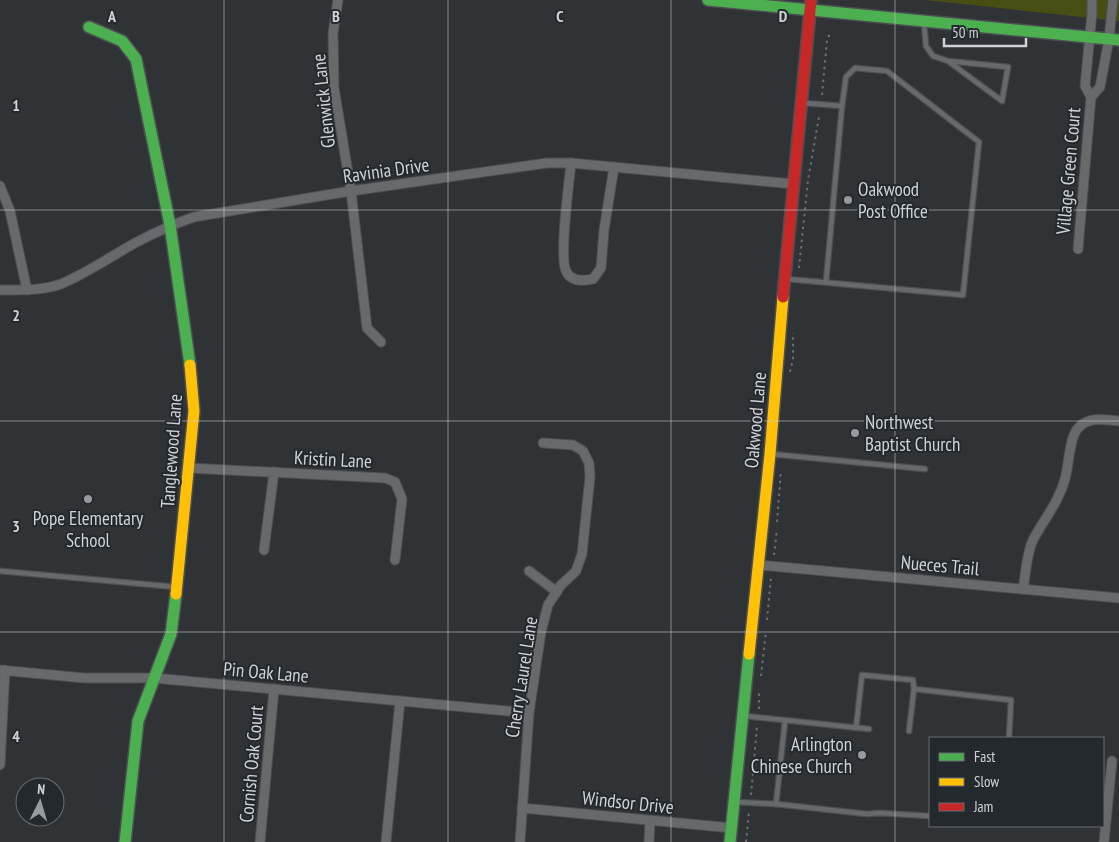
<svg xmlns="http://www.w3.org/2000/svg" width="1119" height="842" font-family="'PT Sans Narrow',sans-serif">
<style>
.green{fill:#474d13}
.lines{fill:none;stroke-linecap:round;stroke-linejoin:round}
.lane-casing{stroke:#4c4f52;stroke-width:7}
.street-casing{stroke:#4c4f52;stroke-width:11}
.fast-casing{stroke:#4c4f52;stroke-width:14}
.slow-casing{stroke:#4c4f52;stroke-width:14}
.jam-casing{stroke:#4c4f52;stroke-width:14}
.path{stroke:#6d6f72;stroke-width:2;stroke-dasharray:2.5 4;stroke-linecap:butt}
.lane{stroke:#67696b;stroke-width:4.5}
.street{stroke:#67696b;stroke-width:9}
.fast{stroke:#4caf50;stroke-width:11}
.slow{stroke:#ffc107;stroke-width:11}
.jam{stroke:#c62828;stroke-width:11}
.grid{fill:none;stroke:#cfd2d6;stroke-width:1;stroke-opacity:0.55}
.poi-dot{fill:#979a9e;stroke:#24292e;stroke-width:2}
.labels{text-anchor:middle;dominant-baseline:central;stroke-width:4;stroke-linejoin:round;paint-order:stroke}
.street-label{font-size:19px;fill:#cfd2d6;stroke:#24292e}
.poi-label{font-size:19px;fill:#cfd2d6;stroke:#24292e;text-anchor:start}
.grid-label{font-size:16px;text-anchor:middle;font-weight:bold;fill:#cfd2d6;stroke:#24292e;stroke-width:4;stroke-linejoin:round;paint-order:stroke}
</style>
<rect width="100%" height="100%" fill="#303336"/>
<polygon class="green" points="924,0 1119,0 1119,21"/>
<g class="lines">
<g class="lane-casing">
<g id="lane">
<polyline points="924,22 926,46 933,56 948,61 1008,67 1002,101 948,61"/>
<polyline points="787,279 963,295 979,142 887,71 855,68 846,77 842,106 804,103"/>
<polyline points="826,282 842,106"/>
<polyline points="771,454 925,469"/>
<polyline points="0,571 176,587"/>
<polyline points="745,716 869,729"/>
<polyline points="856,728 862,675 913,680 914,689 1011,700 1009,738"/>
<polyline points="909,731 914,689"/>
<polyline points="736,802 776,804 785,721"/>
<polyline points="776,804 867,814 879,813 930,816"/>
</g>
</g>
<g class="street-casing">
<g id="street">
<polyline points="338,0 333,33 334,88 351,191 367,328 381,342"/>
<polyline points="1091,97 1100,87 1109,39 1113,0"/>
<path d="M571,163C569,184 559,256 566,271C571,282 584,281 593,279L601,268L604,230L614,167"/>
<polyline points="0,186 10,211 27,290"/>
<polyline points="1078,249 1091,97 1085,86 1092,13 1092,0"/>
<path d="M0,290C19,290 42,291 61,284C87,273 110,257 135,243C154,233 173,224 194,217L351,191L547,163H571L793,184"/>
<polyline points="189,468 385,478 395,482 402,499 395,560"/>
<polyline points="264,550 274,472"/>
<polyline points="759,565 1119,598"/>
<polyline points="529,571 557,592"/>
<path d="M1023,589C1026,573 1026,555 1033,540C1044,519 1059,502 1065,479C1069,466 1069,436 1079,427C1090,416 1105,420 1119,421"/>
<polyline points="0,670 84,678 154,678 529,713"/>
<polyline points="0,765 5,670"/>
<polyline points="522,808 732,828"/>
<polyline points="260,842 274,689"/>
<polyline points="386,842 400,701"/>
<polyline points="520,842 529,713 541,632 548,605 561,585 576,571 582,554 590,477 589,463 583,451 573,445 543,443"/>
<polyline points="649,842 650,821"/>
<polyline points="1104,842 1112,761"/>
</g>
</g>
<g class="fast-casing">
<g id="fast">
<polyline points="708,0 1119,40"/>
<polyline points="89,27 122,41 136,59 170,225 190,365"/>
<polyline points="125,842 138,721 171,634 176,594"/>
<polyline points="730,842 749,654"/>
</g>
</g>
<g class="slow-casing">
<g id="slow">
<polyline points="176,594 194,411 190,365"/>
<polyline points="749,654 770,454 783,297"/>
</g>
</g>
<g class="jam-casing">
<polyline id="jam" points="783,297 811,0"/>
</g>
<g class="path">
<polyline points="822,95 827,40 831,31"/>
<polyline points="799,268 808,180 819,117"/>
<polyline points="790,372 793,359 793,333"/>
<polyline points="777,522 781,470"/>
<polyline points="774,555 777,529"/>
<polyline points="767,620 771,577"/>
<polyline points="761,676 766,631"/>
<polyline points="759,709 759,692"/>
<polyline points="751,795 757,726"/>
<polyline points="746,842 749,812"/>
</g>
<use href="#lane" class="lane"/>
<use href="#street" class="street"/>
<use href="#fast" class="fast"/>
<use href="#slow" class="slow"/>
<use href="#jam" class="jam"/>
</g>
<path class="grid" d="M224,0V842M448,0V842M671,0V842M895,0V842M0,210H1119M0,421H1119M0,632H1119"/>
<g class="poi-dot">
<circle cx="848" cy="200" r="5"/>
<circle cx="855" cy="433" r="5"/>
<circle cx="88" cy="499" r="5"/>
<circle cx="862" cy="755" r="5"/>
</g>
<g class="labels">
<g class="street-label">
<text transform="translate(323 101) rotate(-96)">Glenwick Lane</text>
<text transform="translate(386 170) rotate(-8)">Ravinia Drive</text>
<text transform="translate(1068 171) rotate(-85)">Village Green Court</text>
<text transform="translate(755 420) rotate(-85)">Oakwood Lane</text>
<text transform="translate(171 451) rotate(-86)">Tanglewood Lane</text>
<text transform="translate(333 459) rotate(3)">Kristin Lane</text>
<text transform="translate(940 565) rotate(5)">Nueces Trail</text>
<text transform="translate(266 672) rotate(5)">Pin Oak Lane</text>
<text transform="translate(521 677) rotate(-81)">Cherry Laurel Lane</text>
<text transform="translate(251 764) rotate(-85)">Cornish Oak Court</text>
<text transform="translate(628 802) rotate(6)">Windsor Drive</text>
</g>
<g class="poi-label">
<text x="858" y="189">Oakwood<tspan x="858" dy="22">Post Office</tspan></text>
<text x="865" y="422">Northwest<tspan x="865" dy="22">Baptist Church</tspan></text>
<text x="88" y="518" text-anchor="middle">Pope Elementary<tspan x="88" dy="22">School</tspan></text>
<text x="852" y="744" text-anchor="end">Arlington<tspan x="852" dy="22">Chinese Church</tspan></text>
</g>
</g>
<g class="grid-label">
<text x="112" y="22">A</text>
<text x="336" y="22">B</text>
<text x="560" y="22">C</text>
<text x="783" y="22">D</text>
<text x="16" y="111">1</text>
<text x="16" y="321">2</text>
<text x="16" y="532">3</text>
<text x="16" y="742">4</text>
</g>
<rect x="929" y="737" width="175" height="90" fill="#24292e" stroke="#686d71"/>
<rect x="939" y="753" width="25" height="8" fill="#4caf50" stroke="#686d71"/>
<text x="974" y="762" font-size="15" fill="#cfd2d6">Fast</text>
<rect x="939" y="778" width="25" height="8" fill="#ffc107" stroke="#686d71"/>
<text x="974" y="787" font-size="15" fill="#cfd2d6">Slow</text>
<rect x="939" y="803" width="25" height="8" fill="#c62828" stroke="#686d71"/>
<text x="974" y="812" font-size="15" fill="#cfd2d6">Jam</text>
<g transform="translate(40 802) rotate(5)"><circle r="24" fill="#24292e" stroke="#686d71"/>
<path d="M0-4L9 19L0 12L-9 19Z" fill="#979a9e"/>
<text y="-8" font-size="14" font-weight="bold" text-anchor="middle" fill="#cfd2d6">N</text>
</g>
<path d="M944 38v8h82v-8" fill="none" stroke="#cfd2d6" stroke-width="2.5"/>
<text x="952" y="38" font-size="15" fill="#cfd2d6" stroke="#24292e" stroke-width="4" paint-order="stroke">50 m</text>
</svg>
